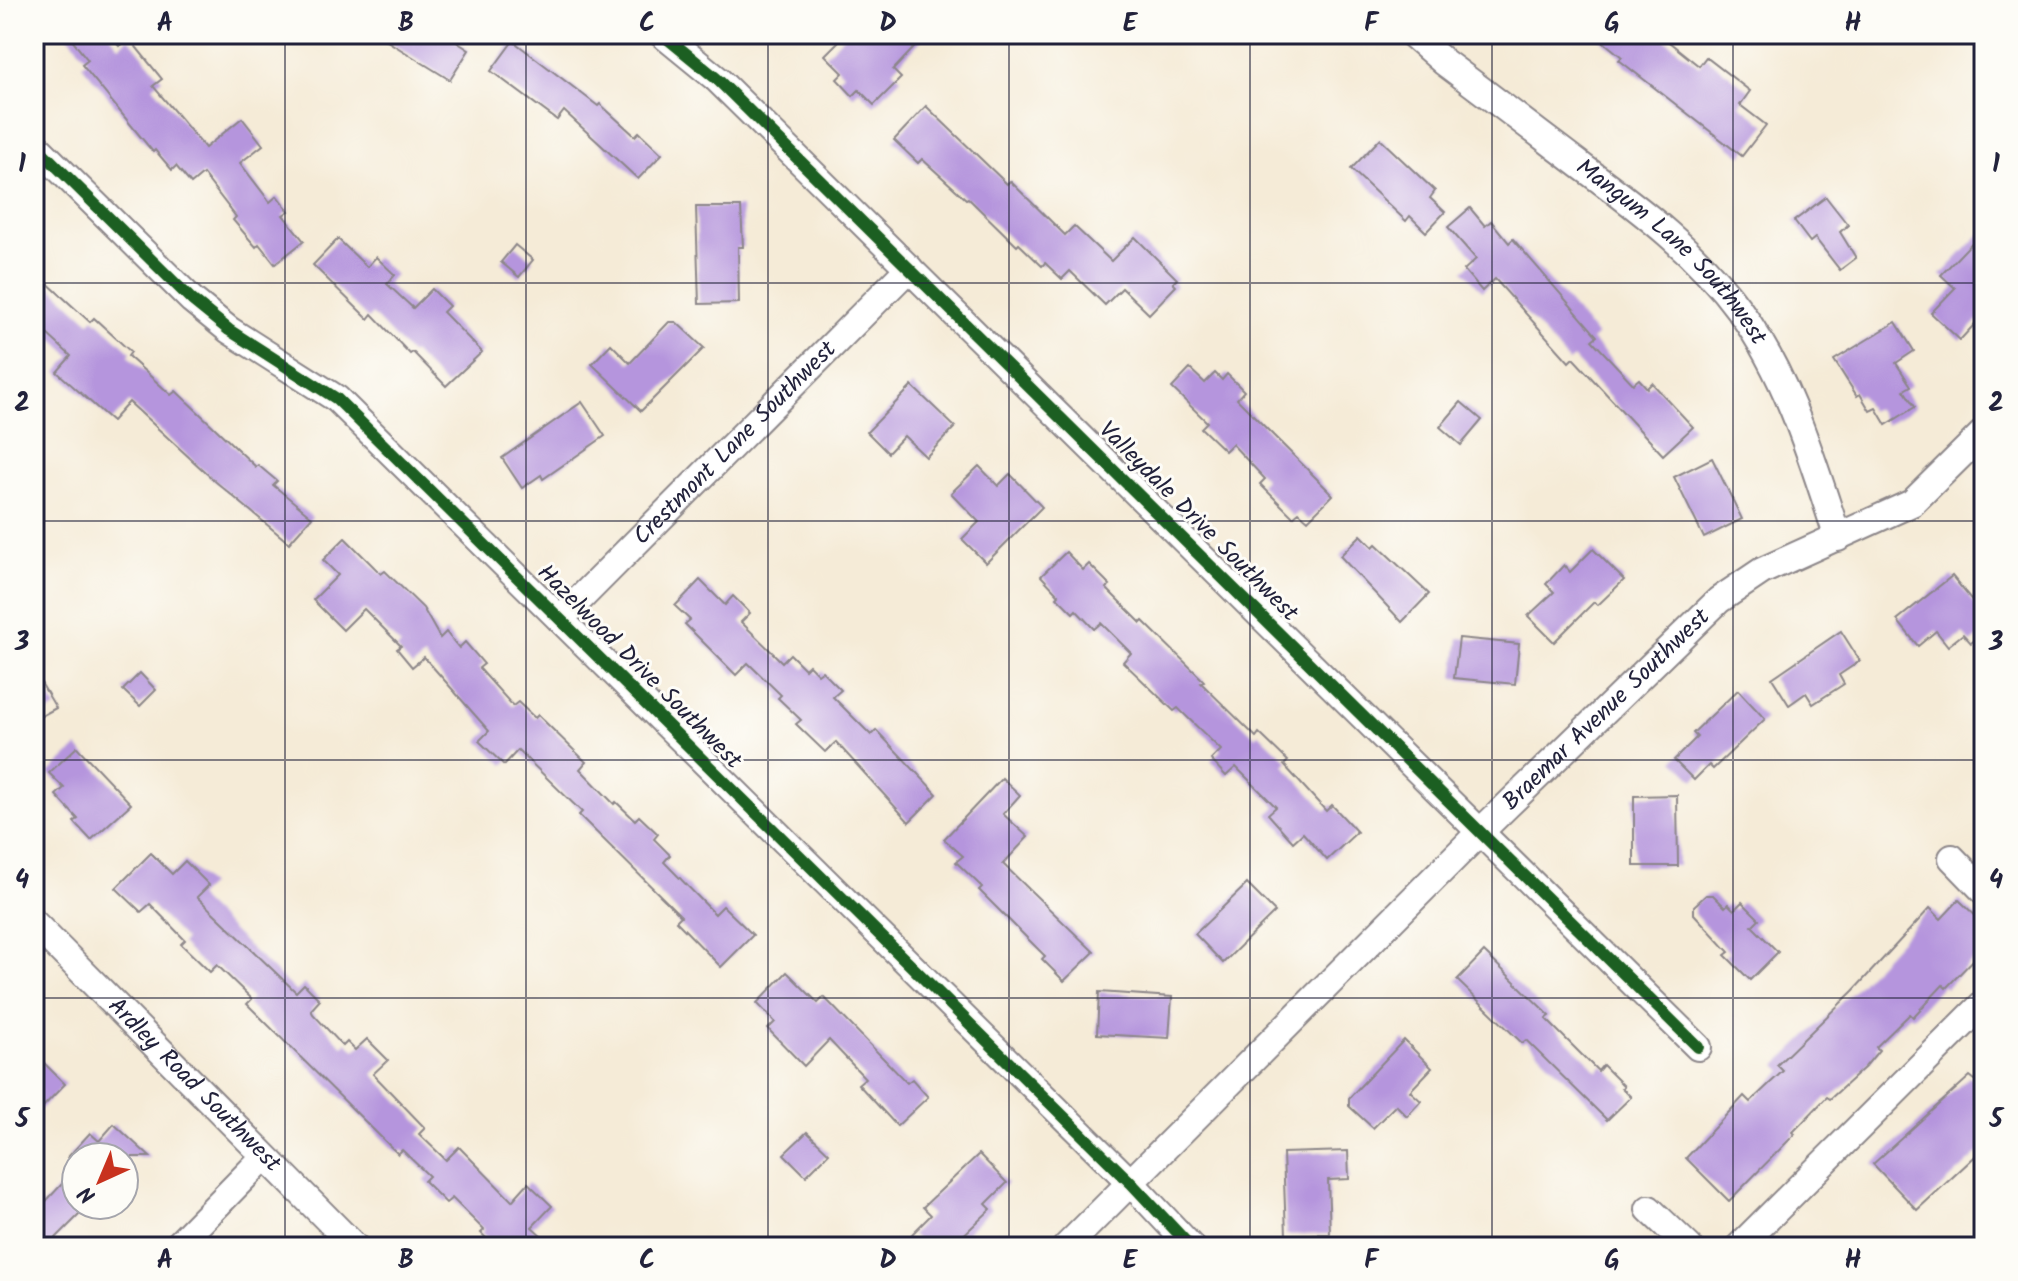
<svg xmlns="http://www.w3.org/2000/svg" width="2018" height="1281" font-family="Kalam,sans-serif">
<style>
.building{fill:#b595dd}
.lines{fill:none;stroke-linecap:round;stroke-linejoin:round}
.minor-casing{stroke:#8c8689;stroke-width:30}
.minor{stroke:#fff;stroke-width:26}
.cycleway-casing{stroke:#fdfcf7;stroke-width:17}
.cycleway{stroke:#1b5e20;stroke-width:12}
.grid{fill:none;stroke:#22223b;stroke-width:2;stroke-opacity:0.55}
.labels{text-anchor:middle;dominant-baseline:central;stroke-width:6;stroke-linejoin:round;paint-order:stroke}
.street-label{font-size:24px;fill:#22223b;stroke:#fdfcf7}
.neatline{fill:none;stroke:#22223b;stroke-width:3}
.grid-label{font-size:26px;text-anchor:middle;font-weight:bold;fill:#22223b}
</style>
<rect width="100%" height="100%" fill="#fdfcf7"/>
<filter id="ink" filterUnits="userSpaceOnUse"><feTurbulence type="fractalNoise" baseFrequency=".0125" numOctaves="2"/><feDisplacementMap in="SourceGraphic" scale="16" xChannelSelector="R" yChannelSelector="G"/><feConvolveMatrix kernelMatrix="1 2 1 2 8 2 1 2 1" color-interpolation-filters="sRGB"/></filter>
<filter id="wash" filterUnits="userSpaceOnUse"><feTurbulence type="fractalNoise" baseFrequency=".006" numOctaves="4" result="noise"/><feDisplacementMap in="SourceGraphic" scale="32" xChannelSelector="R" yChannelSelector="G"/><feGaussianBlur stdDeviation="1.8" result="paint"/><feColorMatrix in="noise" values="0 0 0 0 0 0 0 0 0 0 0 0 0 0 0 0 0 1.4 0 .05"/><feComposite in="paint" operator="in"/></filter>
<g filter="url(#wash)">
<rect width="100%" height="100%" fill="#f5ebd7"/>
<g id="blocks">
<g class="building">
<polygon points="67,34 109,34 119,46 129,38 162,79 153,86 205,148 242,118 263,145 240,163 270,202 277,196 289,211 283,215 304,241 275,264 259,244 256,247 233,220 236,217 203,174 191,184 176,166 172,170 155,150 153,152 82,65 88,60"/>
<polygon points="376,34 444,34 469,50 450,80"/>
<polygon points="846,34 927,34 893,70 901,78 874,105 859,90 853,96 837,79 843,73 825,55"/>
<polygon points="1594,34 1659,34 1699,66 1706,57 1750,91 1740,105 1766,125 1742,156 1619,60 1622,57"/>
<polygon points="513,41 598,106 600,104 635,136 639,132 662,154 638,179 564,111 557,120 491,71"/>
<polygon points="926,106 1007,184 1010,181 1065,235 1074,226 1111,261 1135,237 1177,279 1173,283 1176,286 1149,314 1122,288 1105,305 1070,271 1062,279 1045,263 1042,266 1019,244 1017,246 968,198 966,199 922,159 918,163 894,140"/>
<polygon points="1380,139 1435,191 1430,198 1445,212 1426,232 1410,216 1406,221 1351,169"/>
<polygon points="1826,197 1848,225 1840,232 1856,258 1840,270 1815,238 1810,242 1794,221"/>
<polygon points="696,207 741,207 743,247 738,247 739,303 699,304"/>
<polygon points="1470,208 1485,226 1491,221 1509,243 1513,239 1597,336 1592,340 1633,384 1639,379 1647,388 1652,383 1693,427 1663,455 1573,358 1569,362 1495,279 1482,291 1464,270 1476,259 1448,227"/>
<polygon points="1984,230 1984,314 1960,340 1931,313 1955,288 1941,275"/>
<polygon points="338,239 367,267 376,257 395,275 387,284 413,308 432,289 449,306 443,312 482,352 446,386 413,352 410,354 372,314 368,319 313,265"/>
<polygon points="515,245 533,260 519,277 501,262"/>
<polygon points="34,271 90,322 94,318 131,352 128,356 171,395 176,391 256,467 258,465 277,481 273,485 312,517 289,543 216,482 129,402 112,421 57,372 71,356 34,322"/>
<polygon points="669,322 676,322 704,348 641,411 592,364 611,344 630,363"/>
<polygon points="1896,322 1914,351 1896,363 1911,386 1904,390 1915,407 1886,425 1876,408 1870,411 1860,394 1857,396 1834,360"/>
<polygon points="1190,369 1205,383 1215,373 1222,380 1227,374 1244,391 1237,399 1333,495 1308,520 1299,512 1293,517 1260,484 1265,479 1232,444 1225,451 1201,428 1207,422 1172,388"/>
<polygon points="912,386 955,427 926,457 904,436 888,453 867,432"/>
<polygon points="582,402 605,436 543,479 541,475 522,488 502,458"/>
<polygon points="1461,402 1482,420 1461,445 1440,427"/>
<polygon points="1712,458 1742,519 1704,538 1674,477"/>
<polygon points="979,466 998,486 1010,474 1042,507 986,563 962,539 979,522 951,493"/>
<polygon points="1361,535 1373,547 1376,544 1429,594 1402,622 1340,556"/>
<polygon points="345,538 381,574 385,571 423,608 440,638 446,632 459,648 465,642 484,664 479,668 513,706 518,702 535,718 538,715 586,762 580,769 614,804 616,802 635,820 639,816 658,834 654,839 670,855 664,862 715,914 723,906 753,935 721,967 676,921 681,916 579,815 582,812 518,750 504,765 479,741 489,731 424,657 412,667 397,649 401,646 364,609 343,630 313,600 338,575 323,560"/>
<polygon points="1593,549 1624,580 1598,605 1594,602 1554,642 1528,616 1554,592 1546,584 1564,565 1570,572"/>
<polygon points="1066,552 1083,570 1089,564 1110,585 1106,588 1141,623 1143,621 1204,681 1201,683 1256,737 1259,733 1288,761 1284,765 1326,811 1332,805 1357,832 1327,860 1303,833 1293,842 1268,814 1276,807 1236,767 1226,776 1211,760 1221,750 1178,708 1174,711 1123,662 1131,653 1101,623 1094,629 1076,610 1073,613 1057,597 1059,595 1041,576"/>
<polygon points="1952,576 1984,615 1984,633 1971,643 1963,634 1948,646 1936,631 1918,646 1897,620"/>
<polygon points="700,580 725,605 733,596 750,613 741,622 782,662 790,654 805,669 809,665 818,674 822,671 841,690 833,697 871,735 876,730 937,794 909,822 836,742 825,752 796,724 801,720 778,698 781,695 748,663 736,675 685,624 690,620 675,606"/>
<polygon points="1841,631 1860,661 1839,675 1844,684 1813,704 1806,693 1789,705 1772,678"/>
<polygon points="1459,638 1519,644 1515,684 1454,678"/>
<polygon points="34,671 56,708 34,720"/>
<polygon points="140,673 156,690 140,706 123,690"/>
<polygon points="1738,690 1765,719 1713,769 1709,765 1694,780 1674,760 1697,737 1693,733"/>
<polygon points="77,747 131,804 91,840 74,822 78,819 56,795 64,788 49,773"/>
<polygon points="1002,778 1020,795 1003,814 1028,837 1003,864 1094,952 1064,981 1042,959 1045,956 979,890 982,887 956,862 963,856 944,839"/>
<polygon points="1677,795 1678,866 1634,866 1634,796"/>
<polygon points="151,853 172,874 185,861 209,885 197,897 296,992 304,984 320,1000 311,1010 313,1014 343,1046 347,1042 355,1050 367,1039 388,1060 373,1074 425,1128 419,1134 446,1160 459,1147 512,1201 528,1183 552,1206 532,1227 554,1247 495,1247 481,1233 484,1230 452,1198 446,1203 424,1181 429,1176 402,1150 398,1154 247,1004 252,999 217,965 210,972 181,944 185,940 150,904 141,912 116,888"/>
<polygon points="1247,884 1275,912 1223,963 1195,934"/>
<polygon points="1706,895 1713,895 1725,907 1728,904 1734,910 1742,902 1759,919 1752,926 1778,952 1750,980 1725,955 1729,952 1694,914 1694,906"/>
<polygon points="1959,900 1984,924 1984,949 1946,988 1943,985 1913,1017 1910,1014 1876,1047 1879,1050 1865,1067 1830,1099 1827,1097 1793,1132 1795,1134 1729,1201 1686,1158 1744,1096 1750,1102 1783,1071 1777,1065 1853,991 1930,908 1941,919"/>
<polygon points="1484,952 1550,1016 1546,1019 1598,1071 1603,1065 1624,1086 1622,1088 1631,1097 1607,1120 1526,1040 1522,1043 1457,980"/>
<polygon points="787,972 818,1003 824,997 907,1083 912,1079 928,1097 897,1126 858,1084 865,1078 829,1040 804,1066 768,1029 775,1022 757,1003"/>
<polygon points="1099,992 1172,997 1169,1038 1097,1034"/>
<polygon points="1404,1040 1432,1068 1410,1091 1421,1101 1407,1116 1396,1105 1373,1128 1349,1106 1349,1098"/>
<polygon points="34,1053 65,1084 34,1116"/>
<polygon points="1984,1072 1984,1148 1917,1210 1873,1164 1970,1076 1975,1080"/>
<polygon points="114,1124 150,1157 68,1157 90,1133 99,1141"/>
<polygon points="807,1132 829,1153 806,1176 784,1154"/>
<polygon points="1348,1151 1349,1179 1328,1180 1330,1234 1286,1235 1283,1153"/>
<polygon points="979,1154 1007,1183 986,1204 991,1209 951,1247 924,1247 912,1234 931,1215 923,1207"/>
<polygon points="76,1169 76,1205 89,1205 47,1247 34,1247 34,1214"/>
</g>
</g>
</g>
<g filter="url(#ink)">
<use href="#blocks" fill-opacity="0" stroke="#8c8689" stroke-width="2"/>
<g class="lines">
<g class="minor-casing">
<g id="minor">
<polyline points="662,34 717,79 1698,1047"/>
<path id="s1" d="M1412,34L1444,62C1491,97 1538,133 1584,168C1641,210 1698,253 1740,311C1789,379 1812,459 1838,538"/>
<polyline points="34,144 192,300 229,330 337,399 1131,1183 1191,1247"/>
<path id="s2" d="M560,619L909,268"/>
<polyline points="1952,858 1984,891"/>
<path id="s3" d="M34,923L355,1247"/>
<polyline points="1649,1209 1689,1247"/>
<polyline points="176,1247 264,1157"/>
<path id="s4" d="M1066,1247L1480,832L1719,600L1762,571L1912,503L1984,432"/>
<polyline points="1739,1247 1984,1003"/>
</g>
</g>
<use href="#minor" class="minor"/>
<g class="cycleway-casing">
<g id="cycleway">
<polyline points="662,34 717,79 1698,1047"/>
<polyline points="34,144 192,300 229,330 337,399 1131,1183 1191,1247"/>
</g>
</g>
<use href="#cycleway" class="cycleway"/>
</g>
</g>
<path class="grid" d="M285,34V1247M526,34V1247M768,34V1247M1009,34V1247M1250,34V1247M1492,34V1247M1733,34V1247M34,283H1984M34,521H1984M34,760H1984M34,998H1984"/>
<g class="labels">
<g class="street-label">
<text stroke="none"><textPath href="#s1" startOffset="340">Mangum Lane Southwest</textPath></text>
<text stroke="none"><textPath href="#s2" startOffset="248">Crestmont Lane Southwest</textPath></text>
<text transform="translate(1198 522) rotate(45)">Valleydale Drive Southwest</text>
<text transform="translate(639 667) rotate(45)">Hazelwood Drive Southwest</text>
<text stroke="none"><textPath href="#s4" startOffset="762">Braemar Avenue Southwest</textPath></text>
<text stroke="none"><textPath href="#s3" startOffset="228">Ardley Road Southwest</textPath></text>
</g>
</g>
<rect width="2018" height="1281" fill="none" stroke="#fdfcf7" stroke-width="88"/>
<g transform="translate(100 1181) rotate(224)"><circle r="38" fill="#fdfcf7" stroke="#a5a5ac" stroke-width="2"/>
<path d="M0-6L14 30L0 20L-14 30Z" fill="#c8321e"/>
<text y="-12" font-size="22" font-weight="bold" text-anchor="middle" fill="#22223b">N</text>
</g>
<rect x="44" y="44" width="1930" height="1193" class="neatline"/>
<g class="grid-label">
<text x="165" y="31">A</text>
<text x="406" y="31">B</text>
<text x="647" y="31">C</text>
<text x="888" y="31">D</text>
<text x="1130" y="31">E</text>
<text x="1371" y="31">F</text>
<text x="1612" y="31">G</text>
<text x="1853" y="31">H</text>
<text x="22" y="172">1</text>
<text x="1996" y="172">1</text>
<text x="22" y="411">2</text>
<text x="1996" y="411">2</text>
<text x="22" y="650">3</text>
<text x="1996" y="650">3</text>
<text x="22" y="888">4</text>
<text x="1996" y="888">4</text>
<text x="22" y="1127">5</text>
<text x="1996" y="1127">5</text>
<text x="165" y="1268">A</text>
<text x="406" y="1268">B</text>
<text x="647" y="1268">C</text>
<text x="888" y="1268">D</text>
<text x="1130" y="1268">E</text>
<text x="1371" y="1268">F</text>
<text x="1612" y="1268">G</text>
<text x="1853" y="1268">H</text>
</g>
</svg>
